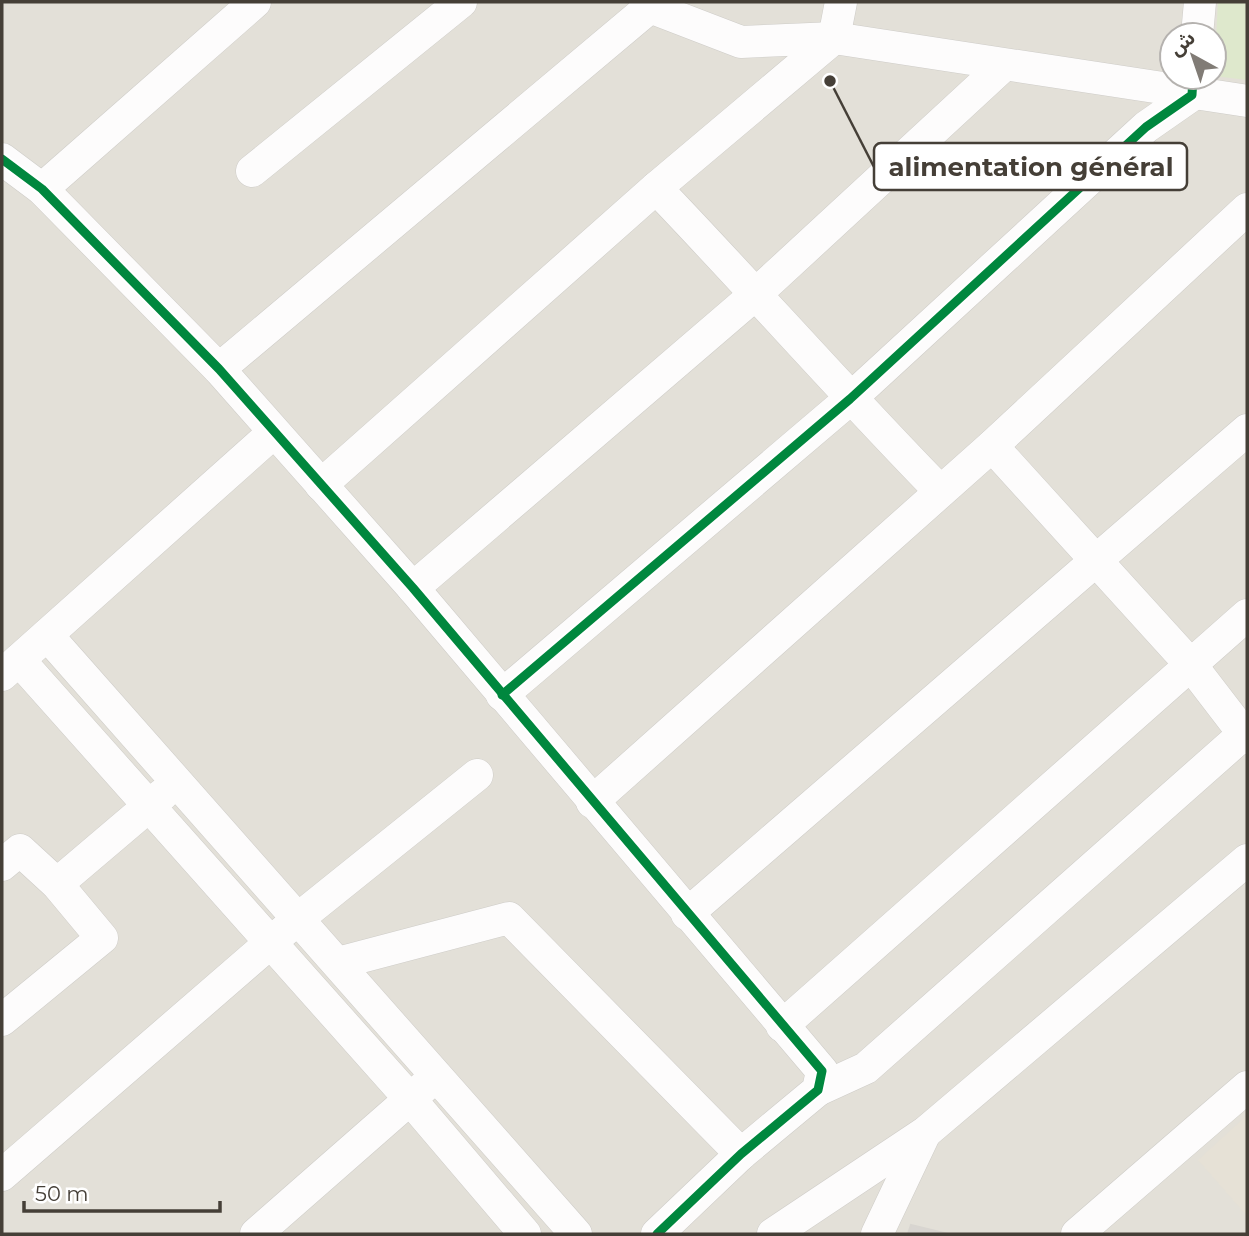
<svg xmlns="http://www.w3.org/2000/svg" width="1249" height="1236" font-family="Montserrat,'Noto Sans Arabic',sans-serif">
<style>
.residential{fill:#e3e0d8;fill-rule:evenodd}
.education{fill:#e6e1d6}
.green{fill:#dee8cc}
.building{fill:#d8d5d1;stroke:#d8d5d0;stroke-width:2}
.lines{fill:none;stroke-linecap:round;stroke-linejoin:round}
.street-casing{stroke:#ceccc8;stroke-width:33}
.street{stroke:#fdfcfc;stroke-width:32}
.cycleway-casing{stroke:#fff;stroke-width:13}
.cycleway{stroke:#00873e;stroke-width:9}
.leader{fill:none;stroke:#453f37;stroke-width:2.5}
.callout-dot{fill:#453f37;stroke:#fff;stroke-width:2.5}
.callout{fill:#fff;stroke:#453f37;stroke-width:2.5}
.callout-label{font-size:26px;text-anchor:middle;font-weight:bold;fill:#453f37}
</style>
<rect width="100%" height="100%" fill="#f0eeea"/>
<path class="residential" d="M2,2H1247V1234H2ZM1172,35H1214V77H1172Z"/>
<polygon class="education" points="1247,1115 1247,1216 1198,1160"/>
<polygon class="green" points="1218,2 1247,2 1247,80 1214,76"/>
<polygon class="building" points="911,1225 948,1234 908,1234"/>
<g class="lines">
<g class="street-casing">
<g id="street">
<polyline points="645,2 650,7 741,42 834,38 1247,101"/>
<polyline points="1197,35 1200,2"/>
<polyline points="2,159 42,189 219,369 413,588 822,1071 818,1090 741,1154 657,1234"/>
<polyline points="252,171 461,2"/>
<path d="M656,188C752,288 843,392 940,491"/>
<polyline points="42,189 255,2"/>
<polyline points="219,369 650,7"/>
<polyline points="992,446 1191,665 1247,738"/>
<polyline points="321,485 656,188 834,38 841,2"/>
<polyline points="413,588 757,293 1004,65"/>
<polyline points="47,635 576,1234"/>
<polyline points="19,660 410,1099 525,1234"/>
<polyline points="2,675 273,433"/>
<polyline points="502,695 850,399 1146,127 1192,95 1193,77"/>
<polyline points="592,802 992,446 1247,209"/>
<polyline points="2,865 20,850 57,884 102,938 2,1020"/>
<polyline points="57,884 163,794"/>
<polyline points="687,914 1247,430"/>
<polyline points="338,963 509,918 741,1154"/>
<polyline points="782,1026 1247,615"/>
<polyline points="818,1090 866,1068 1247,731"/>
<polyline points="2,1175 299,918 477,775"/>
<polyline points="256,1234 426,1085"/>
<polyline points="773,1234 926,1132 1247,860"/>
<polyline points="877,1234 925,1133"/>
<polyline points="1077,1234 1247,1087"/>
</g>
</g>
<use href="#street" class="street"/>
<g class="cycleway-casing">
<g id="cycleway">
<polyline points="2,159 42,189 219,369 413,588 822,1071 818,1090 741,1154 657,1234"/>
<polyline points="502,695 850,399 1146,127 1192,95 1193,77"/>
</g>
</g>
<use href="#cycleway" class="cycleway"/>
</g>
<path class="leader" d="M830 81L874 167"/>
<circle class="callout-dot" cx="830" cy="81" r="7"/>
<rect class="callout" x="874" y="143" width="313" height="47" rx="7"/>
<g class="callout-label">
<text x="1031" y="176">alimentation général</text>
</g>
<rect width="1249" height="1236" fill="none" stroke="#453f37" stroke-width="7"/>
<g transform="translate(1193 56) rotate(320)"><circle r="33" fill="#ffffff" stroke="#b5b2af" stroke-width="2"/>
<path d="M0-5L12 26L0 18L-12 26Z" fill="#817c76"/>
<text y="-10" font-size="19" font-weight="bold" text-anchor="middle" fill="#453f37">ش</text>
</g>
<path d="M24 1201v10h196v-10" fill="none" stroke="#453f37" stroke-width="3.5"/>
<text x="35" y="1201" font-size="21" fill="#453f37" stroke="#ffffff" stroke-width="5" paint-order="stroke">50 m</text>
</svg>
